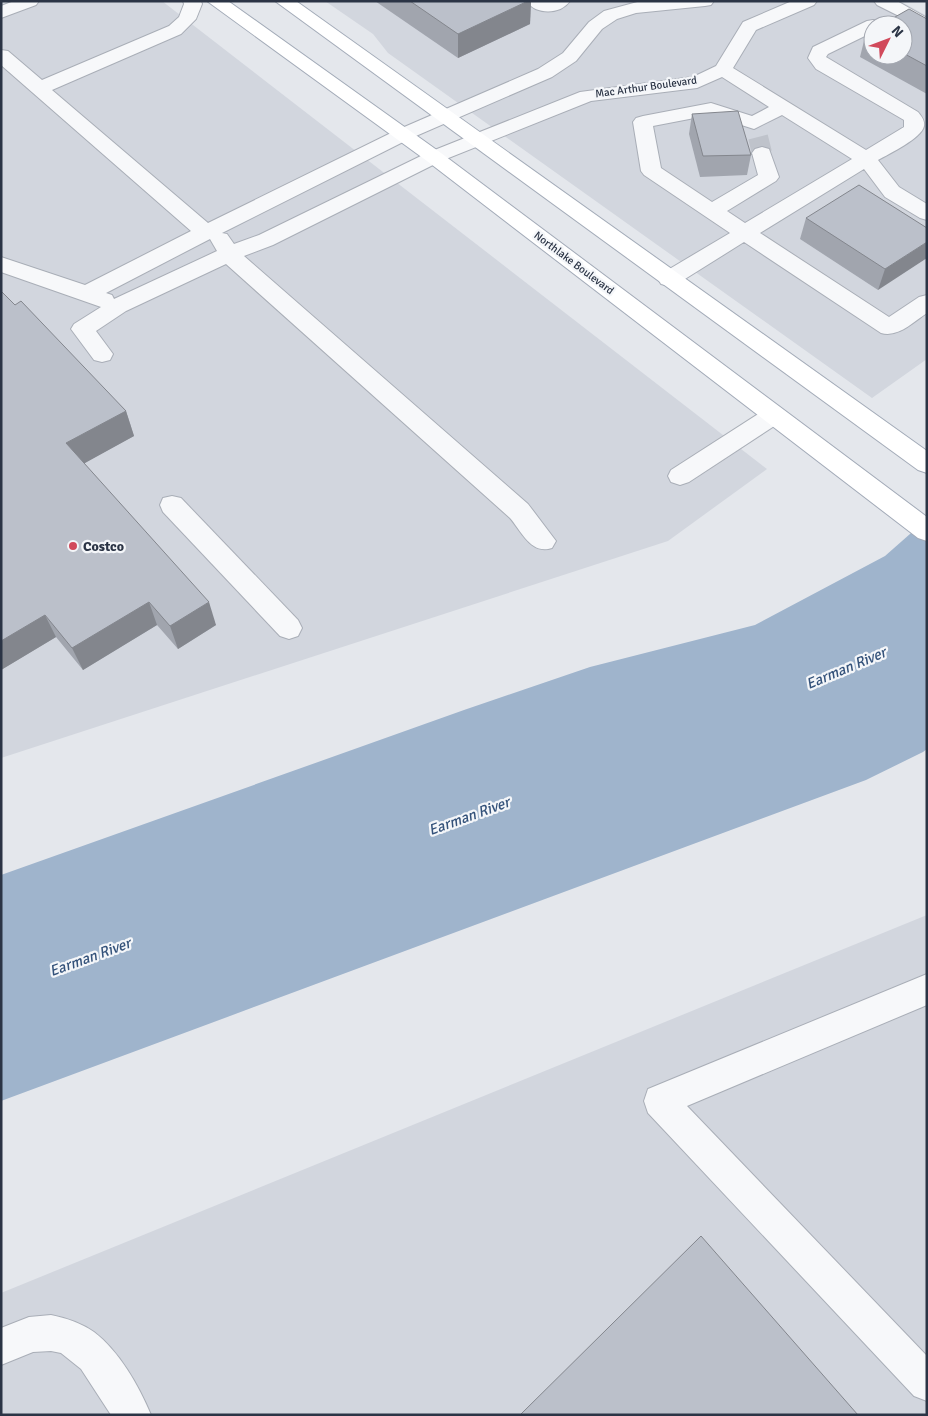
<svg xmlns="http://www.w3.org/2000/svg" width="928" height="1416" font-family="Signika,sans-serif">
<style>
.built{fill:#d2d6de;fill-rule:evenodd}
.water{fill:#9fb4cc}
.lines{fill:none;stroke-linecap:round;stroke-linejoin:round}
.minor-tunnel{stroke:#bfc3cb;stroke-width:20;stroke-dasharray:20 10;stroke-linecap:butt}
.minor-casing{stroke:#a9aeb7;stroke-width:2}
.major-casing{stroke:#a3abb8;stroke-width:2}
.minor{fill:#f7f8fa;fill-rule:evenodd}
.major{fill:#fff;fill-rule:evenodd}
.wall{fill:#a1a5ae}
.shaded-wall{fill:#83868d}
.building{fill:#bbc0ca;stroke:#83868d}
.poi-dot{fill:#d1495b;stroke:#f4f6f9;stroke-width:2}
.labels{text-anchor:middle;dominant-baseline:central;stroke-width:4.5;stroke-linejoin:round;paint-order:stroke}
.far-street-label{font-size:11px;fill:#2b3445;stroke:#f4f6f9}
.poi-label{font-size:14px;font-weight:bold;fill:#2b3445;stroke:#f4f6f9;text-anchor:start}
.water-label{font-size:15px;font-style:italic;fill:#34527a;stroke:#f4f6f9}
</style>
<rect width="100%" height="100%" fill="#e4e7ec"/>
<g class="built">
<polygon points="1,1 162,1 767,469 668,541 1,758"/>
<path d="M325,1H900L927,16V359L872,398L388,53L373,34ZM873,25H903V55H873Z"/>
<polygon points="927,915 927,1415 1,1415 1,1293"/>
</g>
<polygon class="water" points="927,519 927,749 923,752 866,780 1,1101 1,875 464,710 590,667 755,625 885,556"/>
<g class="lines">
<polyline class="minor-tunnel" points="758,137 762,153"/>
<g class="minor-casing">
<g id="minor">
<polygon points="14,1 39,1 36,5 1,18 1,6"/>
<path d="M183,1H201L202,4L196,19L181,34L52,90L208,223L395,131L538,69L563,53L589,22L604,11L641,1H714L711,5L705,6L636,13L617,19L602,29L576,61L552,77L409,139L222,233L227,234L234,244L259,235L427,153L580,92L693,77L716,66L743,22L792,1H817L814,5L756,30L733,68L866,150L904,127V120L816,69L808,58L813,47L867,21L873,20L879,21L882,25H873V32L828,54L826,57L918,112C921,116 925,120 924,126C922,138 889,154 878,160L899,187L927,204V220L920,218L885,197L864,169L760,233L889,317L919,297L927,295V313C913,322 898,338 881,333L744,242L677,284L669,286L661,284L658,279L661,274L730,233L644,175L641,171L633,122L636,118L643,116L711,103L752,116L769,107L722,77L697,88L591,101L441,161L273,245L244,256L528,504L556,541L552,548C531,555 522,532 510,518L226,264L126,311L96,331L113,354L110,360L102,362L94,360L71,329L74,324L101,307L1,272V257L85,285L191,231L1,65V50L8,51L42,80L169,26L179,17L184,4ZM710,115L754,129L782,115L852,159L745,223L727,211L776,181L779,177L769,149L762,147L755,149L752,153L758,175L712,202L661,168L653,126ZM210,239L217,251L114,299L112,295L106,293Z"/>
<path d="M526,1H570C560,15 536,15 526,1Z"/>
<polygon points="874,1 897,1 927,18 927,30 877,5"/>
<polygon points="774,407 782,409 786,415 782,421 689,482 680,485 671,482 668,476 671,470 766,409"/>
<polygon points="172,496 181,498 298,620 302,628 298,636 289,639 280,636 163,512 160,505 163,498"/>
<polygon points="927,974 927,1005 687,1106 927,1356 927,1401 914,1396 648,1113 644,1101 648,1089"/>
<path d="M51,1315C66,1318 81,1323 94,1332C119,1351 139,1386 151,1415H111L81,1369L61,1353L51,1351L33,1352L1,1365V1328L29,1317Z"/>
</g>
</g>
<g class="major-casing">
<g id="major">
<polygon points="207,1 228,1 441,153 927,517 927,541 918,538 427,161"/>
<polygon points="275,1 296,1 927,451 927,473 918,470"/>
</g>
</g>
<use href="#minor" class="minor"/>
<use href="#major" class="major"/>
</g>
<g class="wall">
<polygon points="375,1 531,1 530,24 458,58"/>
<polygon points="927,19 927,94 860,57 866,33 873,29 873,55 903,55 903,25"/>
<polygon points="692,114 751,155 747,175 700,177 689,134"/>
<polygon points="806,218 927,228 878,290 800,239"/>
<polygon points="15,305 126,411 134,436 84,463 216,625 178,649 157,625 83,670 56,637 1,670"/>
</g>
<g class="shaded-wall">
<polygon points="528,1 531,1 530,24 458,58 458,34"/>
<polygon points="927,242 927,258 878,290 885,269"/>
<polygon points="126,411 134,436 76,468 66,443"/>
<polygon points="149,602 157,625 83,670 72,648"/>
<polygon points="209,602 216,625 178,649 170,626"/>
<polygon points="45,615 56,637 1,670 1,641"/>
</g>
<g class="building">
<polygon points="410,1 528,1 458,34"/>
<polygon points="909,9 927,19 927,66 903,53 903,25 881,25"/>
<polygon points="873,29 873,37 866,33"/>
<polygon points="738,111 751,155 703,156 692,114"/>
<polygon points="859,185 927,228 927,242 885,269 806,218"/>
<polygon points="1,291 15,305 21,301 126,411 66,443 209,602 170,626 149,602 72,648 45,615 1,641"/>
<polygon points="701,1236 858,1415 520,1415"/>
</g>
<circle class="poi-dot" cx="73" cy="546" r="5"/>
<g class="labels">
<g class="far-street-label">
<text transform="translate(646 87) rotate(-8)">Mac Arthur Boulevard</text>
<text transform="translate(574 263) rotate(37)">Northlake Boulevard</text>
</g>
<g class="poi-label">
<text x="83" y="546">Costco</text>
</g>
<g class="water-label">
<text transform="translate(846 668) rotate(-23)">Earman River</text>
<text transform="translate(469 816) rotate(-20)">Earman River</text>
<text transform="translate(90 957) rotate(-20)">Earman River</text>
</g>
</g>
<rect width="928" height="1416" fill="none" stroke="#2b3445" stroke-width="5"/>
<g transform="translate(888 40) rotate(48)"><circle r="24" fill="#f4f6f9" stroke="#a4a8b1"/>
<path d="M0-4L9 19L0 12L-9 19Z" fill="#d1495b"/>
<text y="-8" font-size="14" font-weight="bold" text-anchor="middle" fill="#2b3445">N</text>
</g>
</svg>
